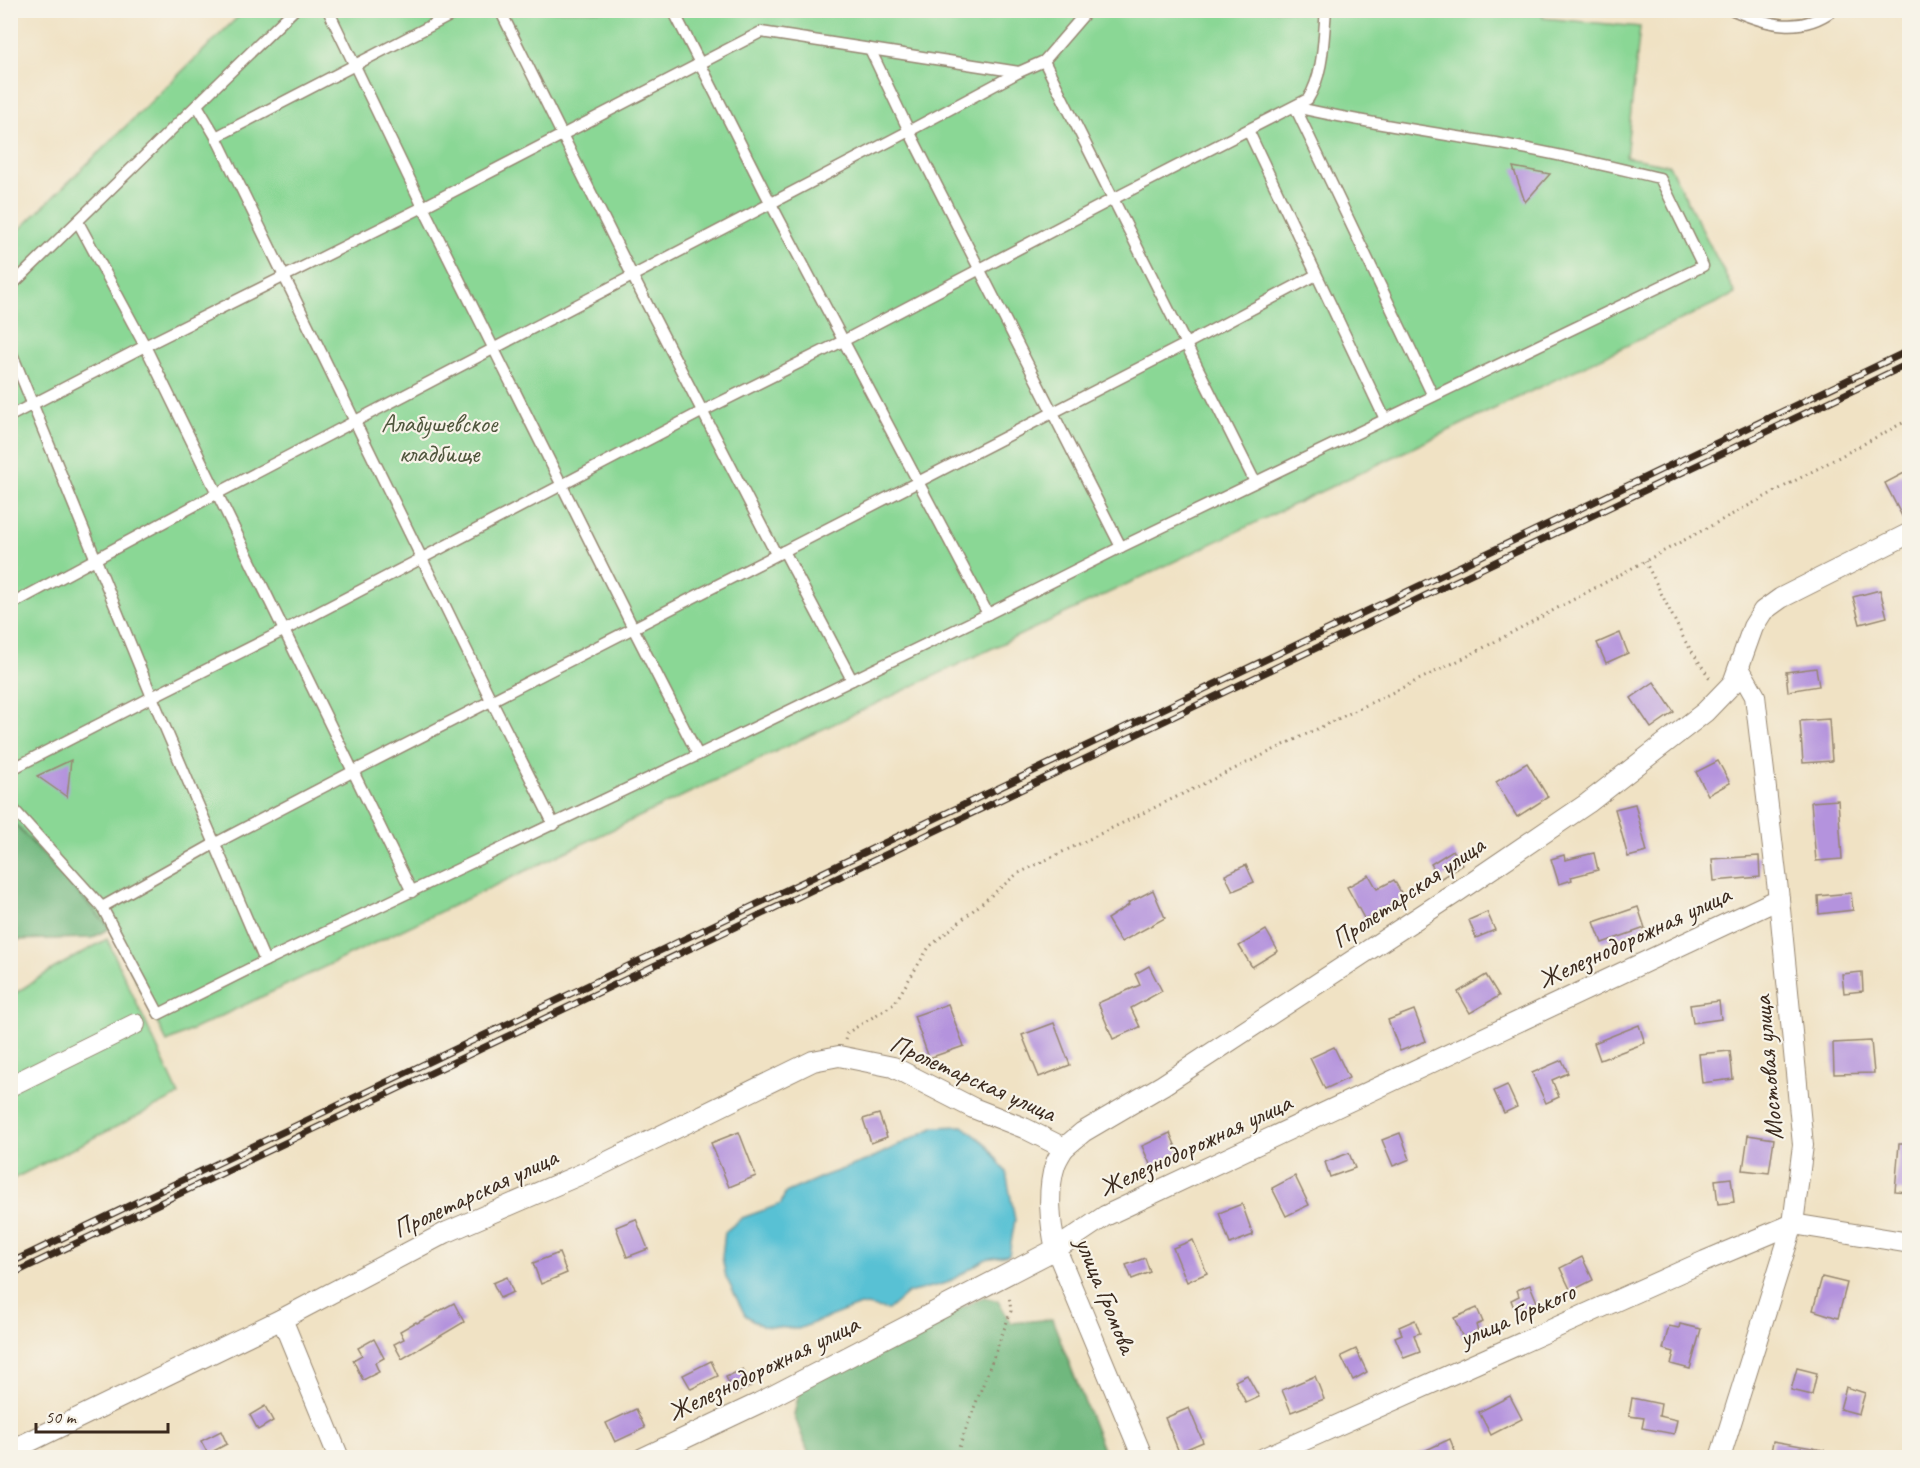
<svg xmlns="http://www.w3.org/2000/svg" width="1920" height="1468" font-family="Caveat,sans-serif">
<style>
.green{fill:#8ad795;stroke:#62805a;stroke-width:1.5}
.forest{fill:#6fb87e;stroke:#55714e;stroke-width:1.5}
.water{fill:#58c1d4;stroke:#4a7679;stroke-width:1.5}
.building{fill:#b493dd}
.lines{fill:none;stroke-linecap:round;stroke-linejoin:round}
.lane-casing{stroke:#968671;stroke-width:13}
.street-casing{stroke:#968671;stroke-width:22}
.path{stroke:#968671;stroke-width:3;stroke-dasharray:1.5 4.5;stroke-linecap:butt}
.lane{stroke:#fff;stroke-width:10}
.street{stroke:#fff;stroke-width:20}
.rail-casing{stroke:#3b2a1e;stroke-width:7}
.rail{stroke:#f7f3e8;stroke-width:4.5;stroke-dasharray:14;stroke-linecap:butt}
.labels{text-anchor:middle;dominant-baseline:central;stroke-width:4.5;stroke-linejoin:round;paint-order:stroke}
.park-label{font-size:26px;fill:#4f553c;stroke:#f7f3e8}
.street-label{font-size:26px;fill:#3b2a1e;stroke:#f7f3e8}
</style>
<rect width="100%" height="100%" fill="#f7f3e8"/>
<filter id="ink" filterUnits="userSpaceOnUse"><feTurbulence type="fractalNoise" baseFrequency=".0167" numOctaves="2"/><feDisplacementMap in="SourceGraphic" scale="12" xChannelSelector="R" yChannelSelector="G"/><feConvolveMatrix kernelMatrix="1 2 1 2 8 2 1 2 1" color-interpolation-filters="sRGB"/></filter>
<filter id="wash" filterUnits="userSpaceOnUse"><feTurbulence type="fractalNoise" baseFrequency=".008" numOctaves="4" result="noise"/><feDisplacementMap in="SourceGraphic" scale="24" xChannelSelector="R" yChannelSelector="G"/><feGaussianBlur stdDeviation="1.35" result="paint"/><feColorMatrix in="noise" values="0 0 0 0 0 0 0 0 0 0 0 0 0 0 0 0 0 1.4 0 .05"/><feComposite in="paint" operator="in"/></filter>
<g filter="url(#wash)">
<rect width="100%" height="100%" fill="#f0e2c4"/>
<g class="green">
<polygon points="1543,10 1543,18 1640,27 1626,157 1669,165 1735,294 167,1042 110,928 11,819 11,238 244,11"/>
<polygon points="107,939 179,1095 11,1180 11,996 53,969"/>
</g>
<g class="forest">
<polygon points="10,819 110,928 92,938 11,940"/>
<polygon points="984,1297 998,1301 1011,1323 1052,1319 1106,1457 810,1457 794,1415 802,1380"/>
</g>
<polygon class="water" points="963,1126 986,1144 1006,1172 1015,1220 1009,1255 986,1259 947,1283 908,1293 888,1310 860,1305 798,1329 762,1326 745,1315 726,1277 722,1257 725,1232 742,1218 781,1204 785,1193 824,1176 868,1160 935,1127"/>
<g id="blocks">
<g class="building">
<polygon points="1513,167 1550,174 1525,202"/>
<polygon points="1910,470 1910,521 1905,522 1885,483"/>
<polygon points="1880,590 1887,617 1860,624 1853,597"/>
<polygon points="1620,633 1628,653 1606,663 1597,643"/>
<polygon points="1816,668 1819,686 1788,691 1786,672"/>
<polygon points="1654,682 1674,712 1651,728 1631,698"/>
<polygon points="1829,719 1832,761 1803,763 1800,721"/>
<polygon points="71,760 67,797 37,776"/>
<polygon points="1718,761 1730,783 1708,795 1696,772"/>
<polygon points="1527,763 1548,797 1517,817 1496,782"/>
<polygon points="1838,800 1842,859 1816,861 1811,802"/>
<polygon points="1635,804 1647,852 1628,857 1615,809"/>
<polygon points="1453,850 1462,865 1440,879 1431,864"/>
<polygon points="1594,853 1598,870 1571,877 1572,880 1559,884 1551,859 1564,855 1565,860"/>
<polygon points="1759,856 1760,877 1714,881 1712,859"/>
<polygon points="1246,865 1254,882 1233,891 1225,875"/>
<polygon points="1369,875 1377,889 1394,880 1404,898 1365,920 1347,887"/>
<polygon points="1153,890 1165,918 1121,942 1107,919 1129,905 1128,903"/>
<polygon points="1851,893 1853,910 1819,914 1818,896"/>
<polygon points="1638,907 1645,928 1602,943 1594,922"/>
<polygon points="1487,912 1495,930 1476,938 1469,920"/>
<polygon points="1266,930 1278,951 1252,967 1239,946"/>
<polygon points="1149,966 1162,991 1131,1008 1140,1027 1113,1039 1098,1003 1140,985 1135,974"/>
<polygon points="1862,972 1863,991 1844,993 1842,974"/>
<polygon points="1486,975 1499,996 1470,1013 1458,992"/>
<polygon points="1719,1001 1721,1019 1693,1023 1690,1005"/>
<polygon points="948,1004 964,1046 929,1058 914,1016"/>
<polygon points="1414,1010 1426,1041 1400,1051 1388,1020"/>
<polygon points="1054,1023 1070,1065 1039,1077 1022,1035"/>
<polygon points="1639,1025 1645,1043 1600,1060 1594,1043"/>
<polygon points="1871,1041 1874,1073 1834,1074 1833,1043"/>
<polygon points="1334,1047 1349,1078 1325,1089 1310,1058"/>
<polygon points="1730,1051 1733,1079 1702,1083 1699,1054"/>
<polygon points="1562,1060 1568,1073 1552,1080 1559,1097 1546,1103 1532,1073"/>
<polygon points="1507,1085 1517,1107 1504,1113 1494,1091"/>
<polygon points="879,1114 887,1137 871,1143 863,1119"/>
<polygon points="739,1132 756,1176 729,1187 711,1143"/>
<polygon points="1170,1133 1181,1159 1153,1171 1142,1146"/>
<polygon points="1400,1133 1410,1159 1393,1166 1382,1140"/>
<polygon points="1748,1135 1774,1139 1769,1173 1743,1170"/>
<polygon points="1899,1144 1910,1144 1910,1192 1895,1191"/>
<polygon points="1349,1153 1355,1168 1330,1177 1325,1162"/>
<polygon points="1295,1176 1309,1205 1286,1216 1272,1188"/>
<polygon points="1731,1178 1734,1202 1718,1204 1715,1180"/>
<polygon points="1242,1204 1253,1235 1230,1244 1219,1213"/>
<polygon points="636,1219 648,1249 627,1257 616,1227"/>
<polygon points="1193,1240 1207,1273 1187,1282 1173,1248"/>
<polygon points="559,1253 567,1273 541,1284 533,1263"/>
<polygon points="1582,1257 1593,1280 1571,1291 1560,1268"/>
<polygon points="1145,1258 1150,1272 1132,1279 1126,1265"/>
<polygon points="507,1277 513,1292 500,1298 493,1283"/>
<polygon points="1822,1277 1847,1283 1838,1318 1813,1310"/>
<polygon points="1530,1285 1539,1307 1517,1316 1511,1300 1519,1296 1517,1290"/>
<polygon points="454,1303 464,1322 402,1359 394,1344 404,1339 400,1331 416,1322 417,1323"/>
<polygon points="1477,1308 1483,1322 1476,1325 1478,1331 1463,1338 1454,1318"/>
<polygon points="1415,1320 1420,1333 1414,1335 1420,1352 1404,1358 1395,1337 1402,1334 1399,1327"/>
<polygon points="1680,1324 1701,1329 1690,1369 1671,1364 1674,1352 1663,1349 1669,1326 1679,1328"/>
<polygon points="374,1339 384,1358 375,1363 379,1372 363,1380 353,1360 362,1355 358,1348"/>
<polygon points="1356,1349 1367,1372 1353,1380 1341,1356"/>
<polygon points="711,1361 718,1376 691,1389 683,1375"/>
<polygon points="1797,1368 1817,1373 1812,1395 1791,1390"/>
<polygon points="743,1369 751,1386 734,1394 726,1377"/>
<polygon points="1247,1375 1259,1397 1246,1403 1235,1381"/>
<polygon points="1315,1376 1324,1399 1291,1412 1282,1390"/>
<polygon points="1846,1387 1865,1393 1859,1414 1840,1409"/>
<polygon points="1510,1396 1522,1419 1491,1435 1479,1412"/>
<polygon points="1632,1398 1661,1404 1659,1416 1677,1420 1674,1434 1642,1428 1644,1418 1629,1416"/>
<polygon points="265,1406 273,1421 258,1430 250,1415"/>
<polygon points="1189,1408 1203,1442 1179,1452 1165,1418"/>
<polygon points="636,1409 645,1428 615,1442 606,1423"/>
<polygon points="221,1431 227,1444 208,1454 201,1441"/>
<polygon points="1450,1439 1456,1454 1449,1458 1409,1458"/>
<polygon points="1773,1441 1824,1450 1823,1458 1770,1458"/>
</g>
</g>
</g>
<g filter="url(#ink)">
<use href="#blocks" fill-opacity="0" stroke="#968671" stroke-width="1.5"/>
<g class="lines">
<g class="lane-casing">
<g id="lane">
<polyline points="328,10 423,207 633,628 698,755"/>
<polyline points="500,10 632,275 776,554"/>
<polyline points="673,10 770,202 988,614"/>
<path d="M1733,10C1767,25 1801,34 1833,10"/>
<polyline points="870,49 909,131 1121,547"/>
<polyline points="1044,61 1255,482"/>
<polyline points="197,105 216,137 491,700 554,825"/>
<polyline points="1295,107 1433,396"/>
<polyline points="1248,130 1385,419"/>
<polyline points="216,137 461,10"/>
<polyline points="78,222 145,346 412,892"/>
<polyline points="10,287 294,10"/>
<polyline points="10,349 152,697 265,961"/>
<polyline points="10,416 145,346 423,207 761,32 1019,72"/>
<polyline points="784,551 852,680"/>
<polyline points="10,605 216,494 909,131 1019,72 1044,61 1088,10"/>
<path d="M10,770L152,697L283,631L703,411L843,341L1113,199L1308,99C1324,73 1323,41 1326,10"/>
<path d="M10,805L102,907L159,1014L265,961L698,755L988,614L1121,547L1703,266L1660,178C1603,165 1547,151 1489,142C1424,131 1359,122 1295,107"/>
<polyline points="102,907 214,844 352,772 784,551 1184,345 1316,275"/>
</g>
</g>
<g class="street-casing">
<g id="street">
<polyline points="10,1086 135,1024"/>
<path d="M1064,1148C1061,1153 1057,1159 1055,1165C1047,1190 1050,1224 1056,1249L1143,1458"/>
<polyline points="282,1319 339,1458"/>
<polyline points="10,1451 282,1319 445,1233 593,1169 813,1061 839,1056 893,1067 973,1108 1024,1128 1064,1148 1083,1132 1163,1085 1457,892 1588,803 1705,712 1733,683 1753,627 1763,611 1781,598 1910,533"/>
<polyline points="643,1458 759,1403 1056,1249 1105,1216 1779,899"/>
<polyline points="1264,1458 1705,1261 1793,1224 1910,1243"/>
<polyline points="1720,1458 1793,1224 1803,1145 1779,899 1755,696 1739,668"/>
</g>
</g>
<g class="path">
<polyline points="1645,561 1685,641 1711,680"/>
<polyline points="845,1040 847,1033 894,1004 929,947 1017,874 1470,655 1910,419"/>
<polyline points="955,1458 1011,1311 1009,1295"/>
</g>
<use href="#lane" class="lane"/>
<use href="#street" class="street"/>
<g class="rail-casing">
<g id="rail">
<polyline points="10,1263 1910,350"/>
<polyline points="10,1275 1910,363"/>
</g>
</g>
<use href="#rail" class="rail"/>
</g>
</g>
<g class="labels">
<g class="park-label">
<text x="439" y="423">Алабушевское<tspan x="439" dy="30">кладбище</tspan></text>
</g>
<g class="street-label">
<text transform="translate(1408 892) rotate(-34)">Пролетарская улица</text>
<text transform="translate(1634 937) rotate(-25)">Железнодорожная улица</text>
<text transform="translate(1768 1068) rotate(-95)">Мостовая улица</text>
<text transform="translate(973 1078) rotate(24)">Пролетарская улица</text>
<text transform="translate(1195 1145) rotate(-25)">Железнодорожная улица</text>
<text transform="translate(475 1193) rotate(-25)">Пролетарская улица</text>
<text transform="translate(1106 1295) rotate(68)">улица Громова</text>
<text transform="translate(1517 1315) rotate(-24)">улица Горького</text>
<text transform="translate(763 1368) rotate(-26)">Железнодорожная улица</text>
</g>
</g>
<rect width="1920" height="1468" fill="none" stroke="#f7f3e8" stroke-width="36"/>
<path d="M36 1423v9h132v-9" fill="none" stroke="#3b2a1e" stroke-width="3"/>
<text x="45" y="1423" font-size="18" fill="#3b2a1e" stroke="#f7f3e8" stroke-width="4.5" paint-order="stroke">50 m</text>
</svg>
